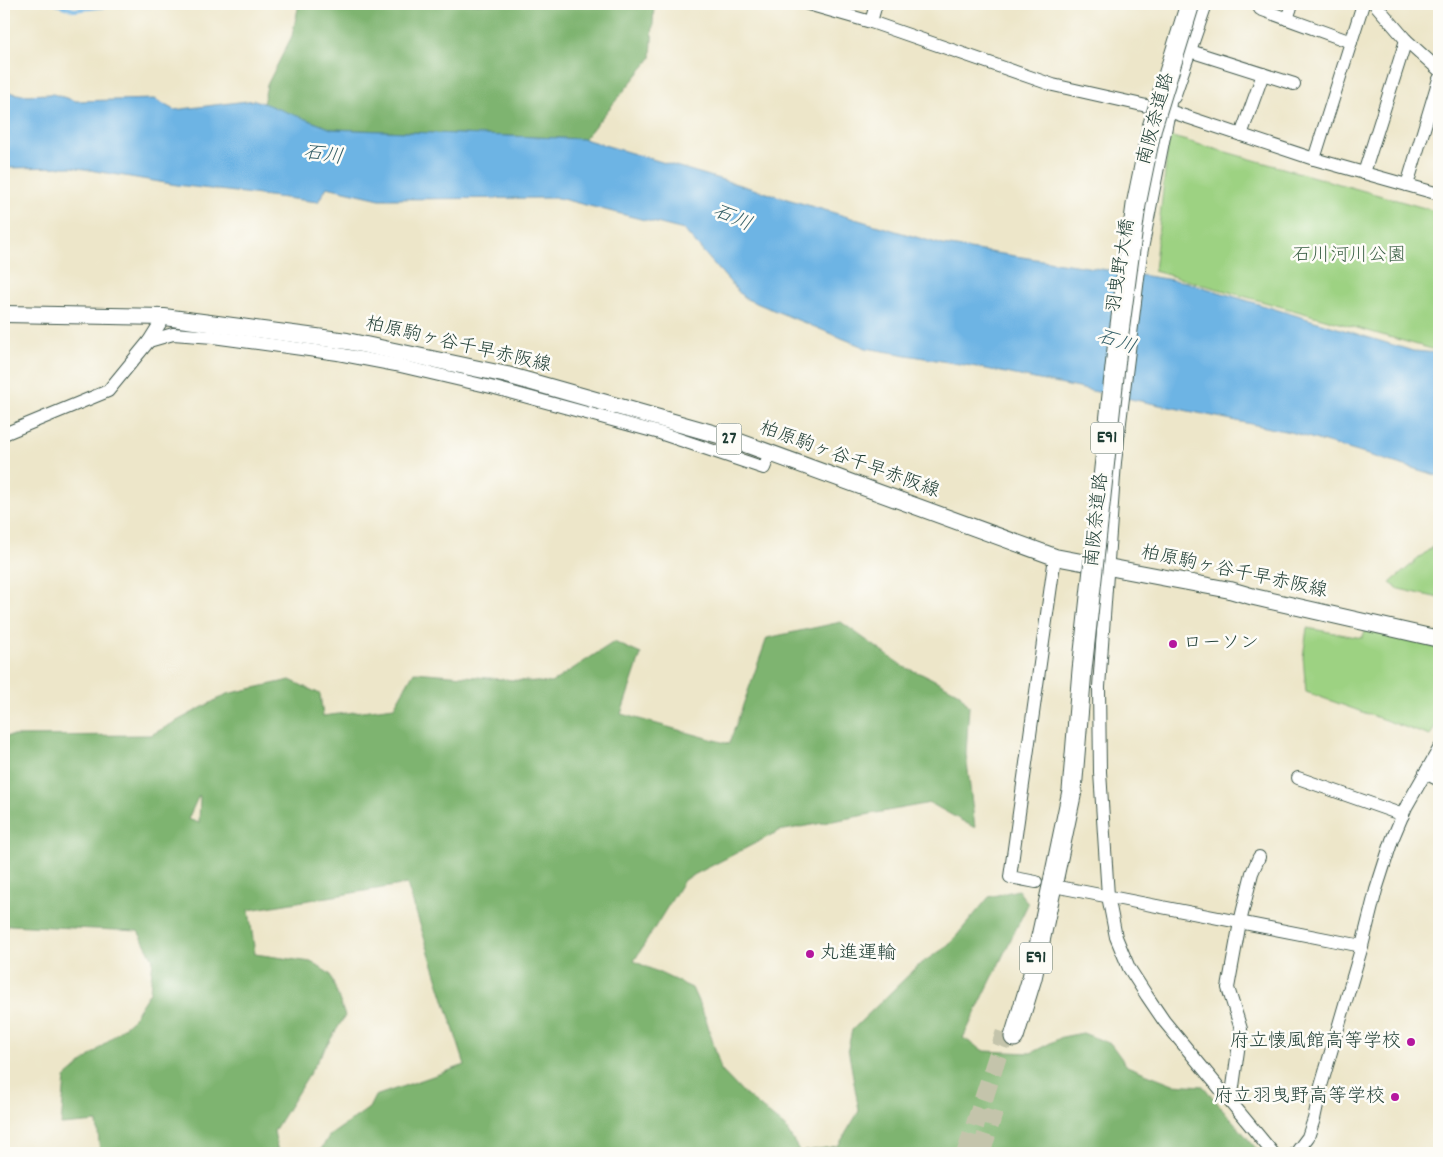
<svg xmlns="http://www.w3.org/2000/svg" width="1443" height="1157" font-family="Dekko,'Klee One',sans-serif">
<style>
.green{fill:#9dd282;stroke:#5e885b}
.forest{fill:#7eb470;stroke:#4e7852;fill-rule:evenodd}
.water{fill:#6db4e4;stroke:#46788c}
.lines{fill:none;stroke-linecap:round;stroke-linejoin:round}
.stream{stroke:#6db4e4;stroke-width:4}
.highway-tunnel{stroke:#c4c4ab;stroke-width:19;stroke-dasharray:19 9;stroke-linecap:butt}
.minor-casing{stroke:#3e564a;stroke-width:14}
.major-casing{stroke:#3e564a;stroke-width:18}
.highway-casing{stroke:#3e564a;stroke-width:21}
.minor{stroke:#fff;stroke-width:12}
.major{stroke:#fff;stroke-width:16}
.highway{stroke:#fff;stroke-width:19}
.highway-bridge-casing{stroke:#3e564a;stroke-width:21;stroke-linecap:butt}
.highway-bridge{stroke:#fff;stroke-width:19}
.poi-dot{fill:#b5179e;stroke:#fdfcf7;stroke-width:2}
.labels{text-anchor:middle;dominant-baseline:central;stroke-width:5;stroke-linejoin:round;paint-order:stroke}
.shield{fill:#fdfcf7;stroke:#62766e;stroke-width:1}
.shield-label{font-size:18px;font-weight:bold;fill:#1f3d34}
.street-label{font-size:19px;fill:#1f3d34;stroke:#fdfcf7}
.park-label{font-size:19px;fill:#3e6248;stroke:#fdfcf7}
.poi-label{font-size:19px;fill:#1f3d34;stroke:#fdfcf7;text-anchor:start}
.water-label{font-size:20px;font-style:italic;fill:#366169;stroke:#fdfcf7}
</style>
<rect width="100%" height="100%" fill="#fdfcf7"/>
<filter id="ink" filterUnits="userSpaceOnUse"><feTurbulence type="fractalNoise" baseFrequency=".02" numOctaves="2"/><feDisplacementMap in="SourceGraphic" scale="10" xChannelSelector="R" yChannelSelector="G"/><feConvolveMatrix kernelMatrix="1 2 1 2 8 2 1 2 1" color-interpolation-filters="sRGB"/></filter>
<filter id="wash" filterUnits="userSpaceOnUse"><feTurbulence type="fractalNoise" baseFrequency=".0096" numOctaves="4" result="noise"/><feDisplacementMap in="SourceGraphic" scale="20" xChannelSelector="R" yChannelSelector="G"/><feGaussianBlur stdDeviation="1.12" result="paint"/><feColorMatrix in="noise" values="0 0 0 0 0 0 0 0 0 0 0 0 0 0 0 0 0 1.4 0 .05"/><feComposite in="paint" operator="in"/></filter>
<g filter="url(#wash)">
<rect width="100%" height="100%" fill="#ede6c9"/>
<g class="green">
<polygon points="1169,136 1439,212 1439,351 1154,271"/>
<polygon points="1439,541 1439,598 1399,589 1390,583"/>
<polygon points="1307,628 1362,638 1366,629 1439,648 1439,718 1430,736 1306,692 1303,657"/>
</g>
<g class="forest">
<polygon points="299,4 651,4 654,6 651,58 584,139 332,129 263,104 267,85 292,36"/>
<path d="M841,622L904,667L929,677L959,693L969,706L966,754L975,828L930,803L779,831L684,880L634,961L692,988L706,1019L721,1070L742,1092L785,1127L800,1152L838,1146L859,1111L848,1048L852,1030L920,964L948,946L989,897L1018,890L1028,904L963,1038L984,1051L1031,1053L1062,1037L1083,1033L1111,1044L1127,1066L1173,1084L1203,1086L1260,1153H319L329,1136L369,1108L375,1096L465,1065L407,884L249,910L255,954L311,962L330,974L345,1016L274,1131L278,1153H100L97,1122L61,1125L65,1078L131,1021L150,992L153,959L138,931L9,925L4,934V736L151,735L227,694L290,680L320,694L323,716L394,707L414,672L551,683L614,642L641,654L621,714L729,744L767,638ZM199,795L200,796L199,823L188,819Z"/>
</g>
<polygon class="water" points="4,91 22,95 53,94 76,101 155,99 174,110 255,100 332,129 584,139 943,245 1186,282 1413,351 1439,353 1439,476 1294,433 977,367 866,348 744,298 684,230 558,198 380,199 327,187 318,202 177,185 72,167 4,168"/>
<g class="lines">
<polyline class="stream" points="57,4 74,10 121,4"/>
</g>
</g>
<g filter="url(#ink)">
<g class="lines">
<g class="highway-tunnel">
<polyline points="966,1153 1005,1033"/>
<polyline points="981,1153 994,1111"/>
</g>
<g class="minor-casing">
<g id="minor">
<polyline points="808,4 871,22 1053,85 1169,111 1314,159 1439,194"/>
<polyline points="1258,4 1260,9 1351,42 1363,4"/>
<polyline points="1375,4 1406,40 1439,70"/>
<polyline points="1287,19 1292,4"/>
<polyline points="871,22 876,4"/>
<polyline points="1190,51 1294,84"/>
<polyline points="1172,86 1169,111 1141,254 1115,462 1099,687 1100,772 1108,896 1116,937 1129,968 1147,996 1164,1021 1273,1153"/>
<polyline points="1174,97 1206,4"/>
<polyline points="1241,135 1263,74"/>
<polyline points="1314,159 1351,42"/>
<polyline points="1364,173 1406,40"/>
<polyline points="1407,185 1439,79"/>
<polyline points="149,341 173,334 213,337 338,354 396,365 495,388 660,433 764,468 770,453"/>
<polyline points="4,434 108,391 149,341 164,317"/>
<polyline points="1425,773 1439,780"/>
<polyline points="1298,778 1403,815"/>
<polyline points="1036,882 1010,877 1055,557"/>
<polyline points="1059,887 1362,946"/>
<polyline points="1231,1101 1241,1029 1228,988 1240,922 1252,873 1259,857"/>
<polyline points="1296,1153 1308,1137 1314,1119 1321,1086 1362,946 1376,890 1392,840 1406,807 1439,749"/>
</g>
</g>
<g class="major-casing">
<polyline id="major" points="4,314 164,317 347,341 507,375 726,437 1055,557 1230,590 1254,597 1439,639"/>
</g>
<g class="highway-casing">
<polyline id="highway" points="1014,1037 1032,978 1054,877"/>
</g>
<use href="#minor" class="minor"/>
<use href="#major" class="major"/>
<use href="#highway" class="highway"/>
<g class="highway-bridge-casing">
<polyline id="highway-bridge" points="1054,877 1072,791 1082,670 1118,340 1136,205 1152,127 1190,4"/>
</g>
<use href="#highway-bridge" class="highway-bridge"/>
</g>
</g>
<g class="poi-dot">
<circle cx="1173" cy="644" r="5"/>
<circle cx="810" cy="954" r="5"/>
<circle cx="1411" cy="1042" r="5"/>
<circle cx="1395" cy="1097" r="5"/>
</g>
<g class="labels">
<g class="shield">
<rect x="1091" y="422.5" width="32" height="31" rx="4"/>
<rect x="716.5" y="423.5" width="25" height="31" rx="4"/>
<rect x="1020" y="942.5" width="32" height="31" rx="4"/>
</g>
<g class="shield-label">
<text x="1107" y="438">E91</text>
<text x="729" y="439">27</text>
<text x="1036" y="958">E91</text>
</g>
<g class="street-label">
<text transform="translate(1157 119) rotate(-75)">南阪奈道路</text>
<text transform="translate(1122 266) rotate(-81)">羽曳野大橋</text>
<text transform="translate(458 346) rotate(13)">柏原駒ヶ谷千早赤阪線</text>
<text transform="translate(849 461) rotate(20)">柏原駒ヶ谷千早赤阪線</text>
<text transform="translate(1098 520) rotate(-84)">南阪奈道路</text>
<text transform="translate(1234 573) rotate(12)">柏原駒ヶ谷千早赤阪線</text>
</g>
<g class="park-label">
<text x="1349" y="256">石川河川公園</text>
</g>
<g class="poi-label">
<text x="1183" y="644">ローソン</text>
<text x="820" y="954">丸進運輸</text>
<text x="1401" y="1042" text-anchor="end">府立懐風館高等学校</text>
<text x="1385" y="1097" text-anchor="end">府立羽曳野高等学校</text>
</g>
<g class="water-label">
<text transform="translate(323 156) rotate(8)">石川</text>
<text transform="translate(732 219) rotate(23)">石川</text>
<text transform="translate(1116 343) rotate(19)">石川</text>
</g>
</g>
<rect width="1443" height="1157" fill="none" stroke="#fdfcf7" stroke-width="20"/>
</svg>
